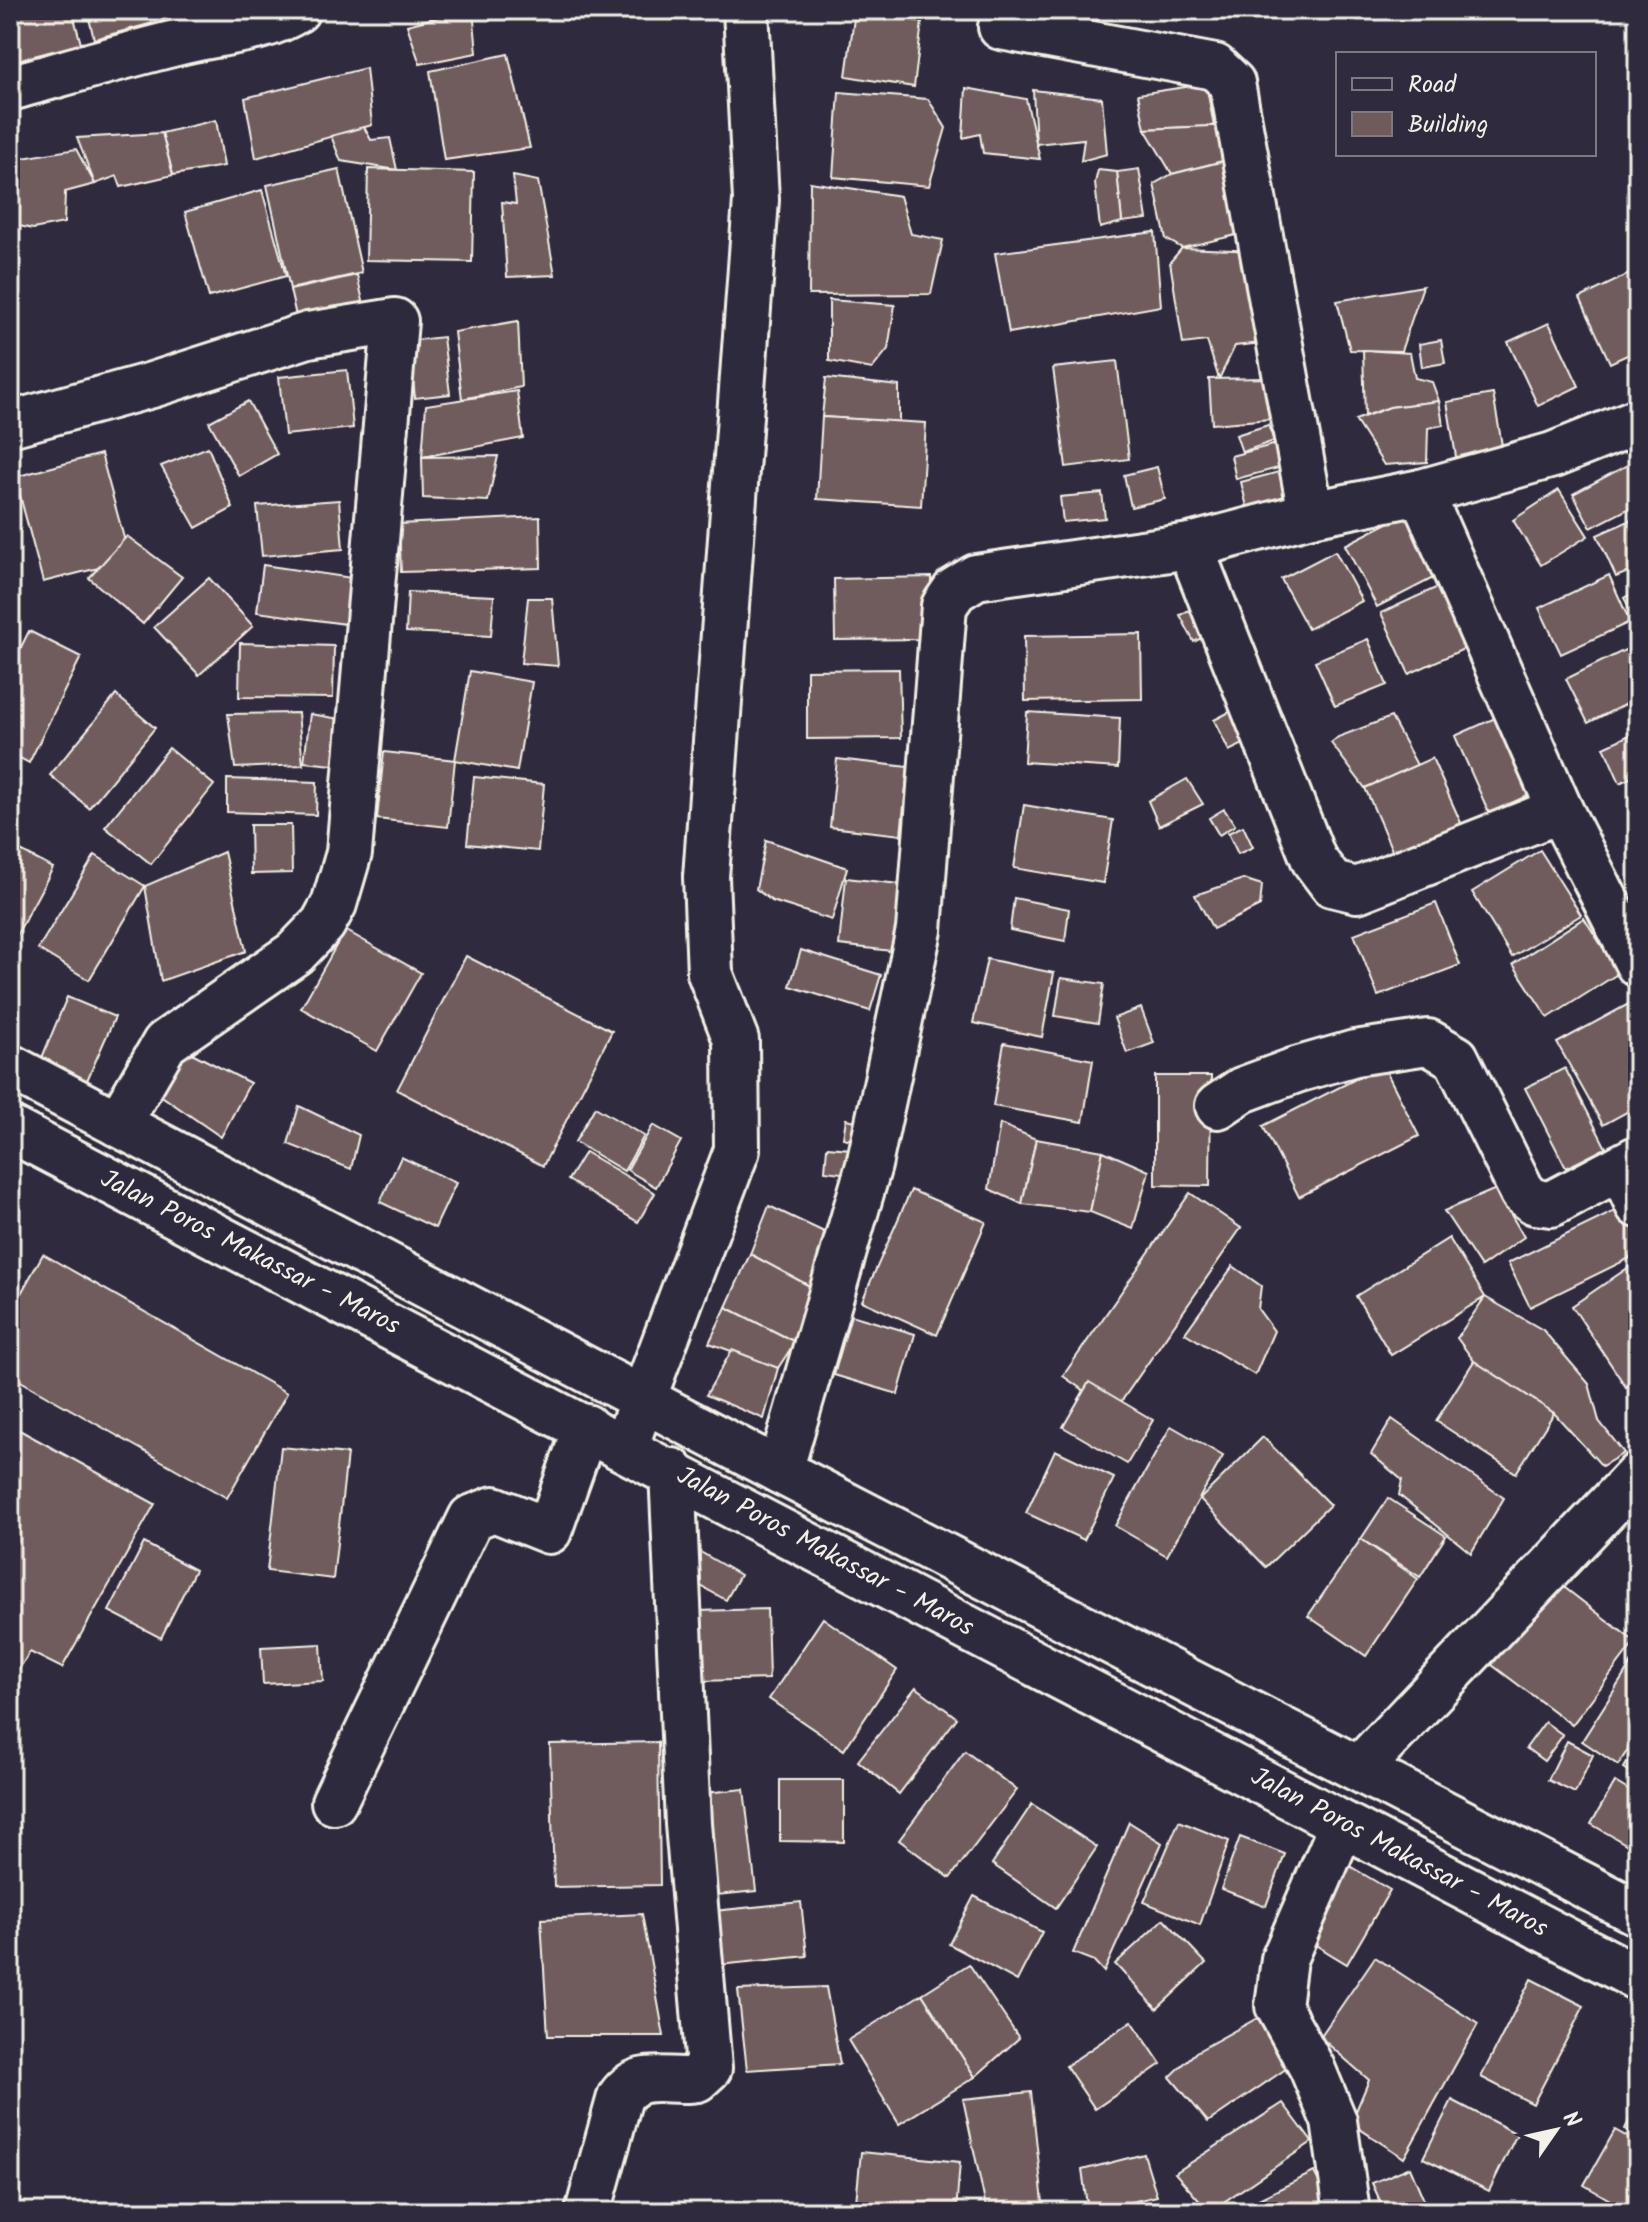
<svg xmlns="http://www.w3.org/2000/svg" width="1648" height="2222" font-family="Kalam,sans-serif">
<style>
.building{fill:#6f5b5c;stroke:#f4f1e8;stroke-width:2}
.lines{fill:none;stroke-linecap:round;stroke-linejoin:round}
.minor-casing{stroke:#f4f1e8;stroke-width:50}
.highway-casing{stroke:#f4f1e8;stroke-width:50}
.minor{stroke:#2f2a3d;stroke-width:44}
.highway{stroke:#2f2a3d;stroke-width:44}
.labels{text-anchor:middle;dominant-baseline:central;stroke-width:6;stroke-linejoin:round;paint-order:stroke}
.street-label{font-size:26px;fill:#f4f1e8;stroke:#2f2a3d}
</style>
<rect width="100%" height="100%" fill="#2f2a3d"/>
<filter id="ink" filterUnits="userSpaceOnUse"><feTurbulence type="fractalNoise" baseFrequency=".0125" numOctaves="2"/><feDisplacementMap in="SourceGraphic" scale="16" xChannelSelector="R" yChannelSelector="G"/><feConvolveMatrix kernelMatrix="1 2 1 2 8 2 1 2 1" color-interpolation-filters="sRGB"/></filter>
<g filter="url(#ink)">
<g class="building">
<polygon points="33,10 72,10 81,44 10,62 10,16"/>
<polygon points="87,10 201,10 94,39"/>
<polygon points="465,10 473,10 477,53 420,64 407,25"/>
<polygon points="855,10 923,10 922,22"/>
<polygon points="855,11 878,12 922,22 914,87 846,76"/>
<polygon points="508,54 530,148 444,160 430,71"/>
<polygon points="366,68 372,125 256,158 245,98"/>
<polygon points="1206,84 1214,126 1145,129 1138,94"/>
<polygon points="966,88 1026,99 1040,159 983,153 980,134 963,138"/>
<polygon points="1033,90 1102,98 1107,154 1081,161 1084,139 1036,144"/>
<polygon points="839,92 928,99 946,128 929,186 833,177"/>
<polygon points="216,120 224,166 173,175 162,133"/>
<polygon points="1233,125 1242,156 1172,174 1145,129"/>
<polygon points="364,127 371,140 390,138 397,170 341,161 331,136"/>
<polygon points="162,133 173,175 121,187 117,176 95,184 77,138"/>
<polygon points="76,149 95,184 65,192 64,223 33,229 10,224 10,160"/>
<polygon points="1224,161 1236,235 1182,248 1166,239 1154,184 1172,174"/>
<polygon points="339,169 362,273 290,289 267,185"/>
<polygon points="368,169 474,172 472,262 366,260"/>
<polygon points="1139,169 1147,219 1122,222 1117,172"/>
<polygon points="1098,170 1117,172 1122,222 1100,228 1095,183"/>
<polygon points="513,176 538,181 555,275 507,277 502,202 516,204"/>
<polygon points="810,182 900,196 911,234 943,240 931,294 809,295"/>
<polygon points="262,190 286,276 209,297 185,212"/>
<polygon points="1155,232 1161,306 1009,333 995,253"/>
<polygon points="1182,248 1258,251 1261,343 1235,346 1219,379 1207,341 1183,344 1170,262"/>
<polygon points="1629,274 1638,293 1638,350 1610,363 1580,298"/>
<polygon points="357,275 366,314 299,329 290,290"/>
<polygon points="1423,286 1401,351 1350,350 1337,301"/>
<polygon points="829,300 895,305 888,349 872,369 829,361"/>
<polygon points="518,321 521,387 462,399 454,332"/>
<polygon points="1549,323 1579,386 1538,406 1508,342"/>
<polygon points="443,337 450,394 415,398 409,341"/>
<polygon points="1441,340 1445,363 1422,367 1419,344"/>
<polygon points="1363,350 1410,353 1415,378 1432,382 1439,401 1390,407 1365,416"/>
<polygon points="1117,361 1129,459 1066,467 1053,368"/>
<polygon points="347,370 353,428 285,435 279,377"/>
<polygon points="826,378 899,386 899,422 822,417"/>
<polygon points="1264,378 1270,419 1212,424 1209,379"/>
<polygon points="517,391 523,438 422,457 426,405"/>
<polygon points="1493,394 1506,468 1459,475 1447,402"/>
<polygon points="248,401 277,454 239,476 209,422"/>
<polygon points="1439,401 1443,425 1428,428 1427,462 1384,465 1355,420 1390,407"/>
<polygon points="822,417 926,423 921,506 817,499"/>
<polygon points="1268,425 1274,441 1242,452 1236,435"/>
<polygon points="1280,443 1286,466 1236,479 1231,456"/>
<polygon points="208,447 233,508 196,528 161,466"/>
<polygon points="101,454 130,560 43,582 15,477"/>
<polygon points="498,456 488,501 423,498 422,457"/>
<polygon points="1631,463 1638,476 1638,504 1591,528 1573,494"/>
<polygon points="1157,467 1165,499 1131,507 1124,475"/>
<polygon points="1279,472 1285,497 1247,507 1241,482"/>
<polygon points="1559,490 1588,536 1541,565 1513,520"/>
<polygon points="1102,493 1105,518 1063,522 1060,497"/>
<polygon points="339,500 343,549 262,556 257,506"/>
<polygon points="1409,512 1441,574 1377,607 1345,545"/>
<polygon points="540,517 541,568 401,572 399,524"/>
<polygon points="1638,517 1638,568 1616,577 1597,535"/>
<polygon points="127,536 182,577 143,624 89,578"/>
<polygon points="1335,551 1362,601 1308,629 1281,579"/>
<polygon points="263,565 352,578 346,624 257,612"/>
<polygon points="1609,575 1630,622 1561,654 1539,608"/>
<polygon points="931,577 932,639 835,640 834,579"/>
<polygon points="209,578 253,626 199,675 154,627"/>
<polygon points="1453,580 1481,641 1409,674 1381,613"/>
<polygon points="1638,590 1638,623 1624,598"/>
<polygon points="408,592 494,596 491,636 406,632"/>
<polygon points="528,598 552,598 558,666 521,663"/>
<polygon points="1204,602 1219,629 1194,642 1180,615"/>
<polygon points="29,631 81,657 29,763 10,753 10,669"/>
<polygon points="1141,634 1142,699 1025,701 1024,636"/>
<polygon points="1368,639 1387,685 1335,706 1315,661"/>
<polygon points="240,643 334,646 333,698 239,697"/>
<polygon points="1633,646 1638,657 1638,698 1588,723 1566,679"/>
<polygon points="899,669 901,738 807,739 807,670"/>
<polygon points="470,671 532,682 517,771 455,760"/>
<polygon points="116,695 155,728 89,808 50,775"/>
<polygon points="1241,706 1258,737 1229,751 1214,720"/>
<polygon points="1515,709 1549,786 1489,813 1455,736"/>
<polygon points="1027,712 1120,718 1118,768 1024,762"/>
<polygon points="298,713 303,765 235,768 228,714"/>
<polygon points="310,714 340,719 333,765 304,762"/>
<polygon points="1391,717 1417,765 1365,788 1331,743 1338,737"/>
<polygon points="1638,731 1638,774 1620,783 1604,747"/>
<polygon points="169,748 214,785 151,864 105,827"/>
<polygon points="384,752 455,760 448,827 377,819"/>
<polygon points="1432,758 1466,834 1398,864 1365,788"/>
<polygon points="837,759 908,767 901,835 830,827"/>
<polygon points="474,777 544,784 538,851 467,844"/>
<polygon points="227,779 317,782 316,815 227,812"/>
<polygon points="1187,779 1203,804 1159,826 1148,801"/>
<polygon points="1024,805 1113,820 1103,883 1014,868"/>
<polygon points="1224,809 1235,825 1219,835 1209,818"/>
<polygon points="250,825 291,825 292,873 251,874"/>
<polygon points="1243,826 1253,847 1238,854 1228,833"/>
<polygon points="766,840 847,868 832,920 772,901 756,889"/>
<polygon points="11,846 53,868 15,938 10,935"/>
<polygon points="1540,850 1581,915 1512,957 1472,892"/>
<polygon points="224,852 246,951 161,981 145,886"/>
<polygon points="95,855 145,886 89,980 38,949"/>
<polygon points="846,878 916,886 909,953 839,945"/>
<polygon points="1243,879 1262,885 1260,906 1213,929 1195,895"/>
<polygon points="1014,898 1069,909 1065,941 1010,930"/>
<polygon points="1436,903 1460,965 1378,996 1354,934"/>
<polygon points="1584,918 1619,973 1548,1018 1513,964"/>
<polygon points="345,930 421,973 377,1051 301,1008"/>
<polygon points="801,950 881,975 870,1011 790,986"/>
<polygon points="466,956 612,1031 543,1166 397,1090"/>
<polygon points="987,959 1054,973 1042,1037 973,1023"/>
<polygon points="1061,978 1104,984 1098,1023 1055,1016"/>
<polygon points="67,997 115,1017 85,1085 39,1065"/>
<polygon points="1636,1000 1638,1106 1603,1125 1557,1043"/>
<polygon points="1141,1008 1154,1043 1127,1053 1114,1018"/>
<polygon points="1004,1043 1093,1060 1083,1122 993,1106"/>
<polygon points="184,1049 250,1083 221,1137 153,1090"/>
<polygon points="1383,1065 1419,1136 1299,1197 1263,1126"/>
<polygon points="1565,1068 1606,1148 1566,1168 1525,1088"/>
<polygon points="1155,1076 1211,1076 1210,1186 1155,1185"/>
<polygon points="299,1106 359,1135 351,1169 288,1144"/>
<polygon points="595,1107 644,1136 624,1171 575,1142"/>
<polygon points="846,1119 869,1124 866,1143 843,1138"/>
<polygon points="1000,1124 1036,1139 1022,1204 989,1189"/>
<polygon points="653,1125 681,1141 656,1187 627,1170"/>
<polygon points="1036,1139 1103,1151 1090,1212 1022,1204"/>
<polygon points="827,1147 851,1149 849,1174 825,1171"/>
<polygon points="1103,1151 1149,1171 1133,1229 1090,1212"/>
<polygon points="585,1152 655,1193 638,1222 568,1180"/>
<polygon points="401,1157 456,1183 435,1228 380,1202"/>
<polygon points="1496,1189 1524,1237 1481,1267 1444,1211"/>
<polygon points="911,1190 986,1222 937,1335 862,1301"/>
<polygon points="1190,1193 1241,1228 1114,1412 1063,1376"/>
<polygon points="769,1206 839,1239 815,1289 750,1254"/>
<polygon points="1623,1207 1638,1238 1638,1254 1530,1307 1508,1263"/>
<polygon points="1449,1238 1485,1297 1391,1355 1356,1296"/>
<polygon points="43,1254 287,1393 227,1498 10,1375 10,1313"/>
<polygon points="750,1254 815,1289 795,1342 726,1307"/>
<polygon points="1638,1261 1638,1379 1626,1387 1572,1306"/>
<polygon points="1233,1266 1261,1286 1258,1309 1274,1331 1255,1375 1185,1333"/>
<polygon points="1485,1297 1543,1330 1589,1384 1599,1421 1624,1453 1602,1466 1554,1413 1474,1361 1457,1338"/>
<polygon points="726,1307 795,1342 778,1368 709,1343"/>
<polygon points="851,1315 915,1334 898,1394 834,1375"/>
<polygon points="732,1350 778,1368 764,1419 706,1395"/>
<polygon points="1474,1361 1554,1413 1516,1473 1436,1421"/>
<polygon points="1089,1382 1153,1420 1127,1464 1063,1427"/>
<polygon points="1392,1419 1504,1498 1471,1553 1399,1495 1402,1480 1371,1454"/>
<polygon points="12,1426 155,1504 62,1668 30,1652 19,1669 10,1665"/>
<polygon points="1171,1426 1223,1456 1167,1556 1115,1526"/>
<polygon points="1263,1437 1330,1505 1266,1567 1200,1499"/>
<polygon points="281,1447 347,1454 333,1579 267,1571"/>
<polygon points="1055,1450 1114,1478 1084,1540 1026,1513"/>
<polygon points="1388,1498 1446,1536 1420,1577 1361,1539"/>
<polygon points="1361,1539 1418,1579 1366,1656 1308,1616"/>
<polygon points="144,1543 195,1570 161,1638 109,1611"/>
<polygon points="697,1550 740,1575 726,1600 683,1576"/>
<polygon points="1556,1581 1635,1642 1572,1725 1492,1665"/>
<polygon points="767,1609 769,1679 700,1681 697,1611"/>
<polygon points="823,1618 897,1670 844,1750 769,1699"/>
<polygon points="321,1644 323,1681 263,1684 261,1647"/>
<polygon points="1638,1653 1638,1734 1618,1765 1582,1741"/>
<polygon points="916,1687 957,1718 899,1794 858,1761"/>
<polygon points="1545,1722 1563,1735 1544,1761 1526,1748"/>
<polygon points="1567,1741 1593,1755 1575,1793 1548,1780"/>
<polygon points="658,1742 660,1885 554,1887 550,1744"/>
<polygon points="1638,1745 1638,1777 1624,1768"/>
<polygon points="965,1751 1017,1790 950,1878 899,1840"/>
<polygon points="780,1780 844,1780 844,1842 780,1841"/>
<polygon points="1615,1782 1638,1796 1638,1851 1591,1824"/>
<polygon points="744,1789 756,1891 717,1895 705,1793"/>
<polygon points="1032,1804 1097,1847 1056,1908 992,1864"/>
<polygon points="1179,1821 1229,1841 1200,1925 1144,1902"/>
<polygon points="1129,1822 1162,1843 1104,1972 1094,1961 1073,1953"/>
<polygon points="1240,1837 1285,1854 1266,1906 1221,1889"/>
<polygon points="1348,1865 1390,1890 1347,1964 1304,1938"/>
<polygon points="974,1896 1042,1932 1017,1981 949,1944"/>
<polygon points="801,1902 807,1956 719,1965 714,1911"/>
<polygon points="642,1914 664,2036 548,2036 541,1919"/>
<polygon points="1164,1919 1206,1963 1157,2009 1115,1964"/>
<polygon points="1375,1957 1478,2024 1404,2158 1351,2123 1369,2080 1320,2037"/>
<polygon points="969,1964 1019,2038 975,2077 922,1994"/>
<polygon points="1531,1979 1584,2006 1533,2104 1481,2077"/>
<polygon points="826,1987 840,2064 747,2070 738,1990"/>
<polygon points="922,1994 975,2077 899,2124 848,2040"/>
<polygon points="1270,2011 1299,2060 1208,2122 1170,2077 1196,2052"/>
<polygon points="1132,2021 1161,2064 1095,2109 1066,2066"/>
<polygon points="1031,2092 1044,2212 987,2212 963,2099"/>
<polygon points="1452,2100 1517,2134 1489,2191 1423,2158"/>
<polygon points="1283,2103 1312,2142 1209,2212 1175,2173"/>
<polygon points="1638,2103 1638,2140 1625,2129"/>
<polygon points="1615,2130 1638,2143 1638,2212 1631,2212 1584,2185"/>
<polygon points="861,2152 960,2162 956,2212 855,2212"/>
<polygon points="1144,2154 1157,2196 1131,2202 1128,2212 1088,2212 1082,2170"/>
<polygon points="1410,2167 1429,2212 1385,2212 1372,2183"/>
<polygon points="1314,2172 1334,2212 1232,2212"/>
</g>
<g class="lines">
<g class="minor-casing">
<g id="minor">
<polyline points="1001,27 1215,67 1232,83 1311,514"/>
<path d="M10,88C68,72 126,55 184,41C223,31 262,32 297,10"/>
<polyline points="10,424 152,385 308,335 395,321 349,853 334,904 323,924 295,953 165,1043 118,1124"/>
<polyline points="1421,492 1560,810"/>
<polyline points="1190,546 1314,860 1332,884 1357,890 1560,810 1638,964"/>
<polyline points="1218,1106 1242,1090 1296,1070 1355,1053 1428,1042 1456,1058 1523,1193 1535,1202 1551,1204 1621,1167"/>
<polyline points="1638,1158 1621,1167 1638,1205"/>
<polyline points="625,1447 737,1150 736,1040 710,973 706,877 756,200 746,10"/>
<polyline points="780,1471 869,1165 919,930 944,606 955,590 976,577 1190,546 1311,514 1421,492 1553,455 1638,421"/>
<polyline points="1361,1767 1638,1475"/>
<polyline points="334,1802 471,1518 494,1509 549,1531 586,1427"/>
<polyline points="1342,1825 1284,1959 1278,2006 1312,2068 1334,2121 1347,2212"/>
<path d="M588,2212L620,2097C640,2068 668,2084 697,2079L709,2068L688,1824L672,1471"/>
</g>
</g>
<g class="highway-casing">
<g id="highway">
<polyline points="10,1067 780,1471 1638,1913"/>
<polyline points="10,1129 1638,1978"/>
</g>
</g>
<use href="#minor" class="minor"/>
<use href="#highway" class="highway"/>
</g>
</g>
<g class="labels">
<g class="street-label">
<text transform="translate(250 1253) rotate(27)">Jalan Poros Makassar - Maros</text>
<text transform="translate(825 1552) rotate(28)">Jalan Poros Makassar - Maros</text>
<text transform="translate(1399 1853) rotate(28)">Jalan Poros Makassar - Maros</text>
</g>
</g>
<rect width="1648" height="2222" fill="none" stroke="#2f2a3d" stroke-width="40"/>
<rect x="20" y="20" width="1608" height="2182" fill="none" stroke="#f4f1e8" stroke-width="3" filter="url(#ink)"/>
<rect x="1336" y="52" width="260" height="104" fill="#2f2a3d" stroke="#7e7a81" stroke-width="2"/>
<rect x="1352" y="78" width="40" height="12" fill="#2f2a3d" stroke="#7e7a81" stroke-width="2"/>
<text x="1408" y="92" font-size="24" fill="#f4f1e8">Road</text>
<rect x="1352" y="112" width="40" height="24" fill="#6f5b5c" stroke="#7e7a81" stroke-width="2"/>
<text x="1408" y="132" font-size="24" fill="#f4f1e8">Building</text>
<g transform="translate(1556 2130) rotate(56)" stroke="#2f2a3d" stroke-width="6" paint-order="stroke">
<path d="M0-6L14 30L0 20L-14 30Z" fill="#f4f1e8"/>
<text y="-12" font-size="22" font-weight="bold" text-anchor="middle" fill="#f4f1e8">N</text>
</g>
</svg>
